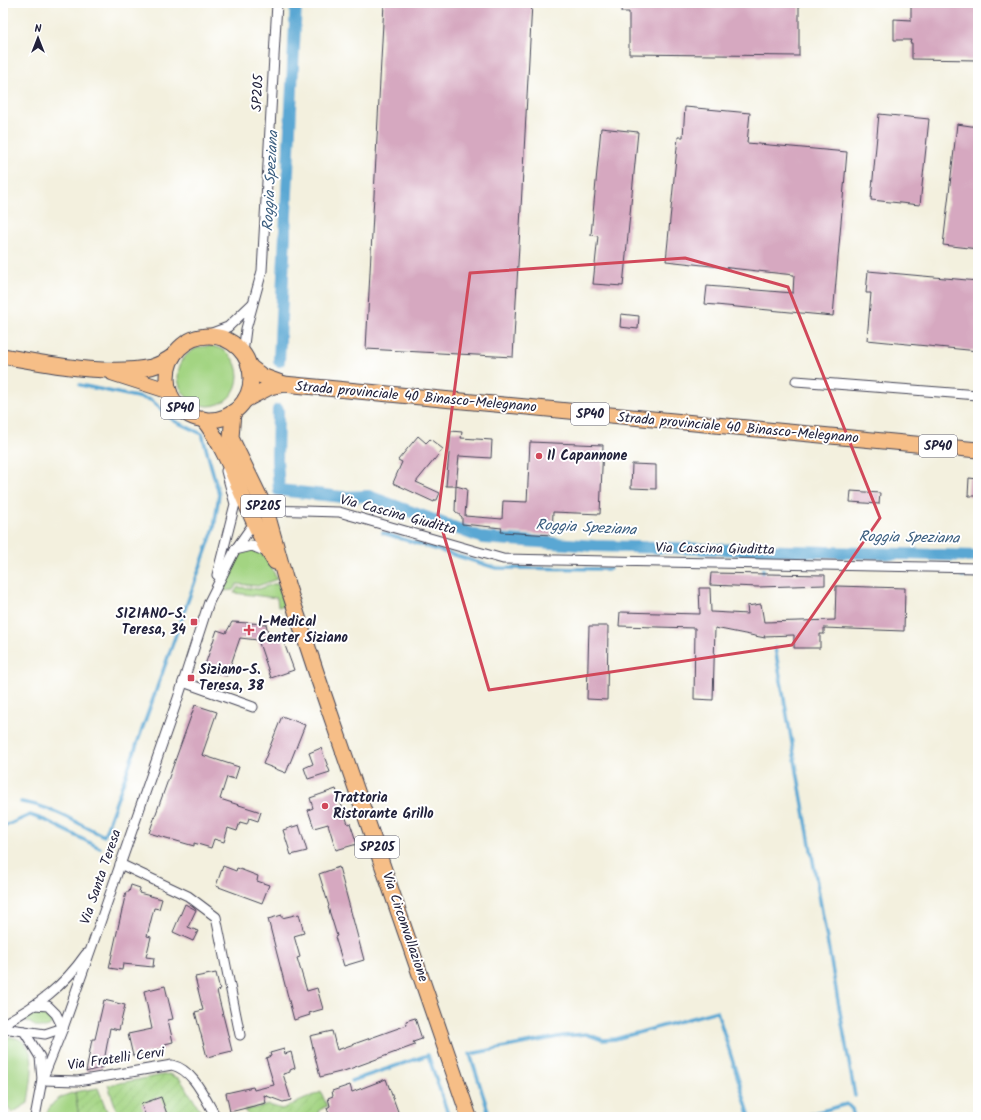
<svg xmlns="http://www.w3.org/2000/svg" width="981" height="1120" font-family="Kalam,sans-serif">
<style>
.grass{fill:#a3d482;stroke:#627b5e}
.garden{fill:url(#garden-furrows);stroke:#627b5e}
.lines{fill:none;stroke-linecap:round;stroke-linejoin:round}
.stream{stroke:#5aa7d3;stroke-width:3.5}
.canal{stroke:#5aa7d3;stroke-width:12}
.building{fill:#d6a8c0}
.street-casing{stroke:#414153;stroke-width:11}
.primary-casing{stroke:#414153;stroke-width:17}
.street{stroke:#fff;stroke-width:9}
.primary{stroke:#f6be87;stroke-width:15}
.marked{fill:none;stroke:#d1495b;stroke-width:3;stroke-linejoin:round}
.poi-dot{fill:#d1495b;stroke:#fff;stroke-width:1.5}
.labels{text-anchor:middle;dominant-baseline:central;stroke-width:4;stroke-linejoin:round;paint-order:stroke}
.shield{fill:#fff;stroke:#646476;stroke-width:1}
.shield-label{font-size:13px;font-weight:bold;fill:#22223b}
.street-label{font-size:14px;fill:#22223b;stroke:#fff}
.poi-label{font-size:14px;font-weight:bold;fill:#22223b;stroke:#fff;text-anchor:start}
.water-label{font-size:15px;font-style:italic;fill:#3b5e7f;stroke:#fff}
</style>
<defs>
<pattern id="garden-furrows" width="10" height="10" patternUnits="userSpaceOnUse"><rect width="10" height="10" fill="#a3d482"/><path d="M-1 1l2-2M0 10L10 0M9 11l2-2" fill="none" stroke="#8cb671"/></pattern>
</defs>
<rect width="100%" height="100%" fill="#fff"/>
<filter id="ink" filterUnits="userSpaceOnUse"><feTurbulence type="fractalNoise" baseFrequency=".025" numOctaves="2"/><feDisplacementMap in="SourceGraphic" scale="8" xChannelSelector="R" yChannelSelector="G"/><feConvolveMatrix kernelMatrix="1 2 1 2 8 2 1 2 1" color-interpolation-filters="sRGB"/></filter>
<filter id="wash" filterUnits="userSpaceOnUse"><feTurbulence type="fractalNoise" baseFrequency=".012" numOctaves="4" result="noise"/><feDisplacementMap in="SourceGraphic" scale="16" xChannelSelector="R" yChannelSelector="G"/><feGaussianBlur stdDeviation="0.9" result="paint"/><feColorMatrix in="noise" values="0 0 0 0 0 0 0 0 0 0 0 0 0 0 0 0 0 1.4 0 .05"/><feComposite in="paint" operator="in"/></filter>
<g filter="url(#wash)">
<rect width="100%" height="100%" fill="#f3f0de"/>
<g class="grass">
<circle cx="208" cy="376" r="30"/>
<path d="M252,550C270,554 269,564 277,579L258,586L237,584L233,590L223,591C229,572 230,555 252,550Z"/>
<polygon points="273,584 278,584 286,605 278,607 277,598 234,593 238,587 259,589"/>
<path d="M39,1009L47,1010L52,1015L51,1024C42,1033 34,1025 25,1020V1018Z"/>
<path d="M3,1037C43,1034 31,1079 28,1103L12,1113L3,1101Z"/>
<path d="M75,1092L79,1117H45C51,1101 59,1097 75,1092Z"/>
</g>
<g class="garden">
<polygon points="169,1074 180,1079 205,1117 119,1117 108,1085"/>
<polygon points="98,1088 108,1114 99,1117 79,1117 75,1092"/>
<polygon points="321,1092 327,1106 318,1111 320,1117 250,1117 245,1110 269,1105 282,1109"/>
</g>
<g class="lines">
<g class="stream">
<polyline points="383,533 496,568 610,569"/>
<polyline points="763,549 763,556"/>
<polyline points="763,569 763,573"/>
<polyline points="962,576 978,576"/>
<polyline points="775,648 855,1096"/>
<path d="M21,802C51,806 77,823 104,836L214,528L219,494L202,434L174,421L151,400L80,385"/>
<polyline points="3,827 30,815 47,821 100,848"/>
<polyline points="351,1081 428,1055 449,1117"/>
<polyline points="3,1110 8,1117"/>
<polyline points="490,1117 470,1054 563,1036 586,1034 603,1040 615,1039 717,1011 750,1117"/>
<polyline points="800,1117 847,1104 852,1109 854,1117"/>
</g>
<g class="canal">
<polyline points="279,361 296,3"/>
<polyline points="278,410 277,460 279,490 342,497 368,496 483,538 595,546 978,556"/>
</g>
</g>
<g id="blocks">
<g class="building">
<polygon points="384,3 532,3 513,357 366,349"/>
<polygon points="622,3 799,3 799,56 629,54 629,12 621,12"/>
<polygon points="911,3 978,3 978,60 912,59 912,43 910,43 911,40 894,40 894,19 911,20"/>
<polygon points="685,107 750,113 747,143 847,152 833,316 705,304 707,286 793,293 794,275 666,261 678,137 683,137"/>
<polygon points="879,114 929,119 920,205 871,200"/>
<polygon points="957,124 978,127 978,249 943,245"/>
<polygon points="601,128 638,132 623,286 593,284 598,236 591,235"/>
<polygon points="868,271 978,281 978,351 867,340 871,293 866,293"/>
<polygon points="621,314 639,316 638,329 620,327"/>
<polygon points="451,431 462,432 461,438 492,440 491,458 459,456 456,486 446,486"/>
<polygon points="418,436 426,443 430,439 443,449 416,482 440,493 437,500 435,500 434,502 393,483 402,462 398,460"/>
<polygon points="530,442 603,445 600,514 553,512 552,535 501,532 502,528 462,524 462,517 455,511 456,486 467,489 465,516 502,519 503,501 527,502"/>
<polygon points="632,464 656,465 656,489 631,488"/>
<polygon points="969,478 978,479 978,496 968,496"/>
<polygon points="851,491 880,493 879,504 850,502"/>
<polygon points="711,573 825,575 825,585 758,587 710,585"/>
<polygon points="836,586 905,588 904,631 824,628 824,634 820,634 820,648 794,648 794,635 764,636 765,638 715,628 713,700 694,699 695,628 619,626 620,612 700,614 699,588 710,588 711,612 748,614 747,606 761,604 764,622 835,620"/>
<polygon points="232,622 266,624 269,636 280,632 294,670 271,678 258,640 240,638 227,676 204,668 217,630 226,633"/>
<polygon points="589,626 608,626 607,700 587,699"/>
<polygon points="195,705 217,712 202,755 239,767 235,779 227,777 220,799 261,812 258,821 249,818 247,824 240,822 237,831 228,828 224,842 214,839 211,848 194,843 194,846 149,833"/>
<polygon points="282,716 305,725 286,773 263,764"/>
<polygon points="321,748 330,772 308,779 304,768 313,764 309,753"/>
<polygon points="336,789 348,824 350,823 357,844 336,850 328,824 314,828 308,810 313,808 310,798"/>
<polygon points="299,825 307,851 291,855 283,830"/>
<polygon points="223,866 236,871 237,868 258,876 257,881 269,885 262,903 216,886"/>
<polygon points="339,867 364,960 344,966 335,937 337,936 328,907 329,906 319,874"/>
<polygon points="131,885 140,888 139,893 162,899 159,909 154,908 147,936 151,937 146,957 154,958 153,967 123,964 122,970 109,968 126,892 129,892"/>
<polygon points="185,904 196,910 188,927 198,931 193,941 173,932"/>
<polygon points="299,914 304,933 294,936 300,957 297,958 307,991 317,988 323,1009 309,1013 310,1015 294,1020 268,919 282,915 282,918"/>
<polygon points="216,973 220,990 217,991 232,1051 207,1057 195,1012 203,1010 195,977"/>
<polygon points="165,986 173,1019 168,1020 173,1042 165,1044 166,1048 133,1056 128,1034 152,1029 144,991"/>
<polygon points="104,1000 125,1005 119,1030 110,1028 103,1067 86,1072 92,1039 95,1039"/>
<polygon points="415,1018 422,1039 413,1042 415,1045 344,1071 320,1077 310,1036 332,1031 337,1050 407,1025 406,1021"/>
<polygon points="284,1049 285,1054 291,1052 295,1068 290,1070 290,1072 283,1074 291,1100 283,1102 264,1095 266,1103 230,1112 226,1093 253,1087 254,1090 274,1085 266,1058 271,1056 270,1053"/>
<polygon points="386,1079 400,1117 330,1117 327,1108 330,1106 328,1098 333,1096 332,1091 350,1085 352,1092"/>
<polygon points="161,1097 168,1117 146,1117 141,1104"/>
</g>
</g>
</g>
<g filter="url(#ink)">
<use href="#blocks" fill-opacity="0" stroke="#414153" stroke-width="1"/>
<g class="lines">
<g class="street-casing">
<g id="street">
<polyline points="204,336 228,327 252,304"/>
<polyline points="243,353 246,329 262,271 277,3"/>
<polyline points="796,381 978,395"/>
<polyline points="266,510 339,512 503,559 978,568"/>
<polyline points="235,550 252,546 269,553"/>
<polyline points="217,575 235,504 226,471"/>
<polyline points="183,682 253,707"/>
<polyline points="120,864 188,896 216,917 240,1035"/>
<polyline points="35,1005 48,1006 56,1014 63,1028"/>
<path d="M3,1024C38,1005 63,987 86,954"/>
<polyline points="3,1030 10,1029 45,1034 63,1028"/>
<polyline points="24,1031 40,1057 42,1079"/>
<path d="M42,1080L78,1081L172,1065C194,1070 205,1099 216,1117"/>
<polyline points="35,1117 42,1080 63,1028 93,943 178,698 209,602 235,550 254,523 254,520"/>
</g>
</g>
<g class="primary-casing">
<g id="primary">
<circle cx="209" cy="378" r="42"/>
<path d="M3,356C46,364 108,376 151,367C159,365 166,361 173,356"/>
<polyline points="249,366 262,376 284,384"/>
<polyline points="113,373 169,391"/>
<polyline points="245,400 270,387 284,384 978,450"/>
<polyline points="233,412 231,438 266,510 285,578 316,672 469,1117"/>
<path d="M203,419C234,459 246,517 275,562"/>
</g>
</g>
<use href="#street" class="street"/>
<use href="#primary" class="primary"/>
</g>
</g>
<path class="marked" d="M685,258L788,287L880,518L792,645L489,690L438,515L470,273Z"/>
<g class="poi-dot">
<circle cx="539" cy="456" r="4"/>
<rect x="190" y="618" width="8" height="8" rx="2"/>
<path d="M247 624h4v4h4v4h-4v4h-4v-4h-4v-4h4z"/>
<rect x="187" y="674" width="8" height="8" rx="2"/>
<circle cx="325" cy="806" r="4"/>
</g>
<g class="labels">
<g class="shield">
<rect x="161" y="397" width="38" height="22" rx="3"/>
<rect x="571" y="403" width="38" height="22" rx="3"/>
<rect x="919" y="435" width="38" height="22" rx="3"/>
<rect x="241" y="495" width="44" height="22" rx="3"/>
<rect x="355" y="836" width="44" height="22" rx="3"/>
</g>
<g class="shield-label">
<text x="180" y="408">SP40</text>
<text x="590" y="414">SP40</text>
<text x="938" y="446">SP40</text>
<text x="263" y="506">SP205</text>
<text x="377" y="847">SP205</text>
</g>
<g class="street-label">
<text transform="translate(258 93) rotate(-87)">SP205</text>
<text transform="translate(416 397) rotate(5)">Strada provinciale 40 Binasco-Melegnano</text>
<text transform="translate(738 428) rotate(5)">Strada provinciale 40 Binasco-Melegnano</text>
<text transform="translate(398 515) rotate(15)">Via Cascina Giuditta</text>
<text transform="translate(715 549) rotate(1)">Via Cascina Giuditta</text>
<text transform="translate(101 877) rotate(-71)">Via Santa Teresa</text>
<text transform="translate(405 927) rotate(71)">Via Circonvallazione</text>
<text transform="translate(116 1059) rotate(-8)">Via Fratelli Cervi</text>
</g>
<g class="poi-label">
<text x="547" y="456">Il Capannone</text>
<text x="186" y="614" text-anchor="end">SIZIANO-S.<tspan x="186" dy="16">Teresa, 34</tspan></text>
<text x="258" y="622">I-Medical<tspan x="258" dy="16">Center Siziano</tspan></text>
<text x="199" y="670">Siziano-S.<tspan x="199" dy="16">Teresa, 38</tspan></text>
<text x="333" y="798">Trattoria<tspan x="333" dy="16">Ristorante Grillo</tspan></text>
</g>
<g class="water-label">
<text transform="translate(271 181) rotate(-87)">Roggia Speziana</text>
<text transform="translate(586 528) rotate(3)">Roggia Speziana</text>
<text transform="translate(909 538) rotate(1)">Roggia Speziana</text>
</g>
</g>
<rect width="981" height="1120" fill="none" stroke="#fff" stroke-width="16"/>
<g transform="translate(38 38)" stroke="#ffffff" stroke-width="3" paint-order="stroke">
<path d="M0-3L7 15L0 10L-7 15Z" fill="#22223b"/>
<text y="-6" font-size="11" font-weight="bold" text-anchor="middle" fill="#22223b">N</text>
</g>
</svg>
